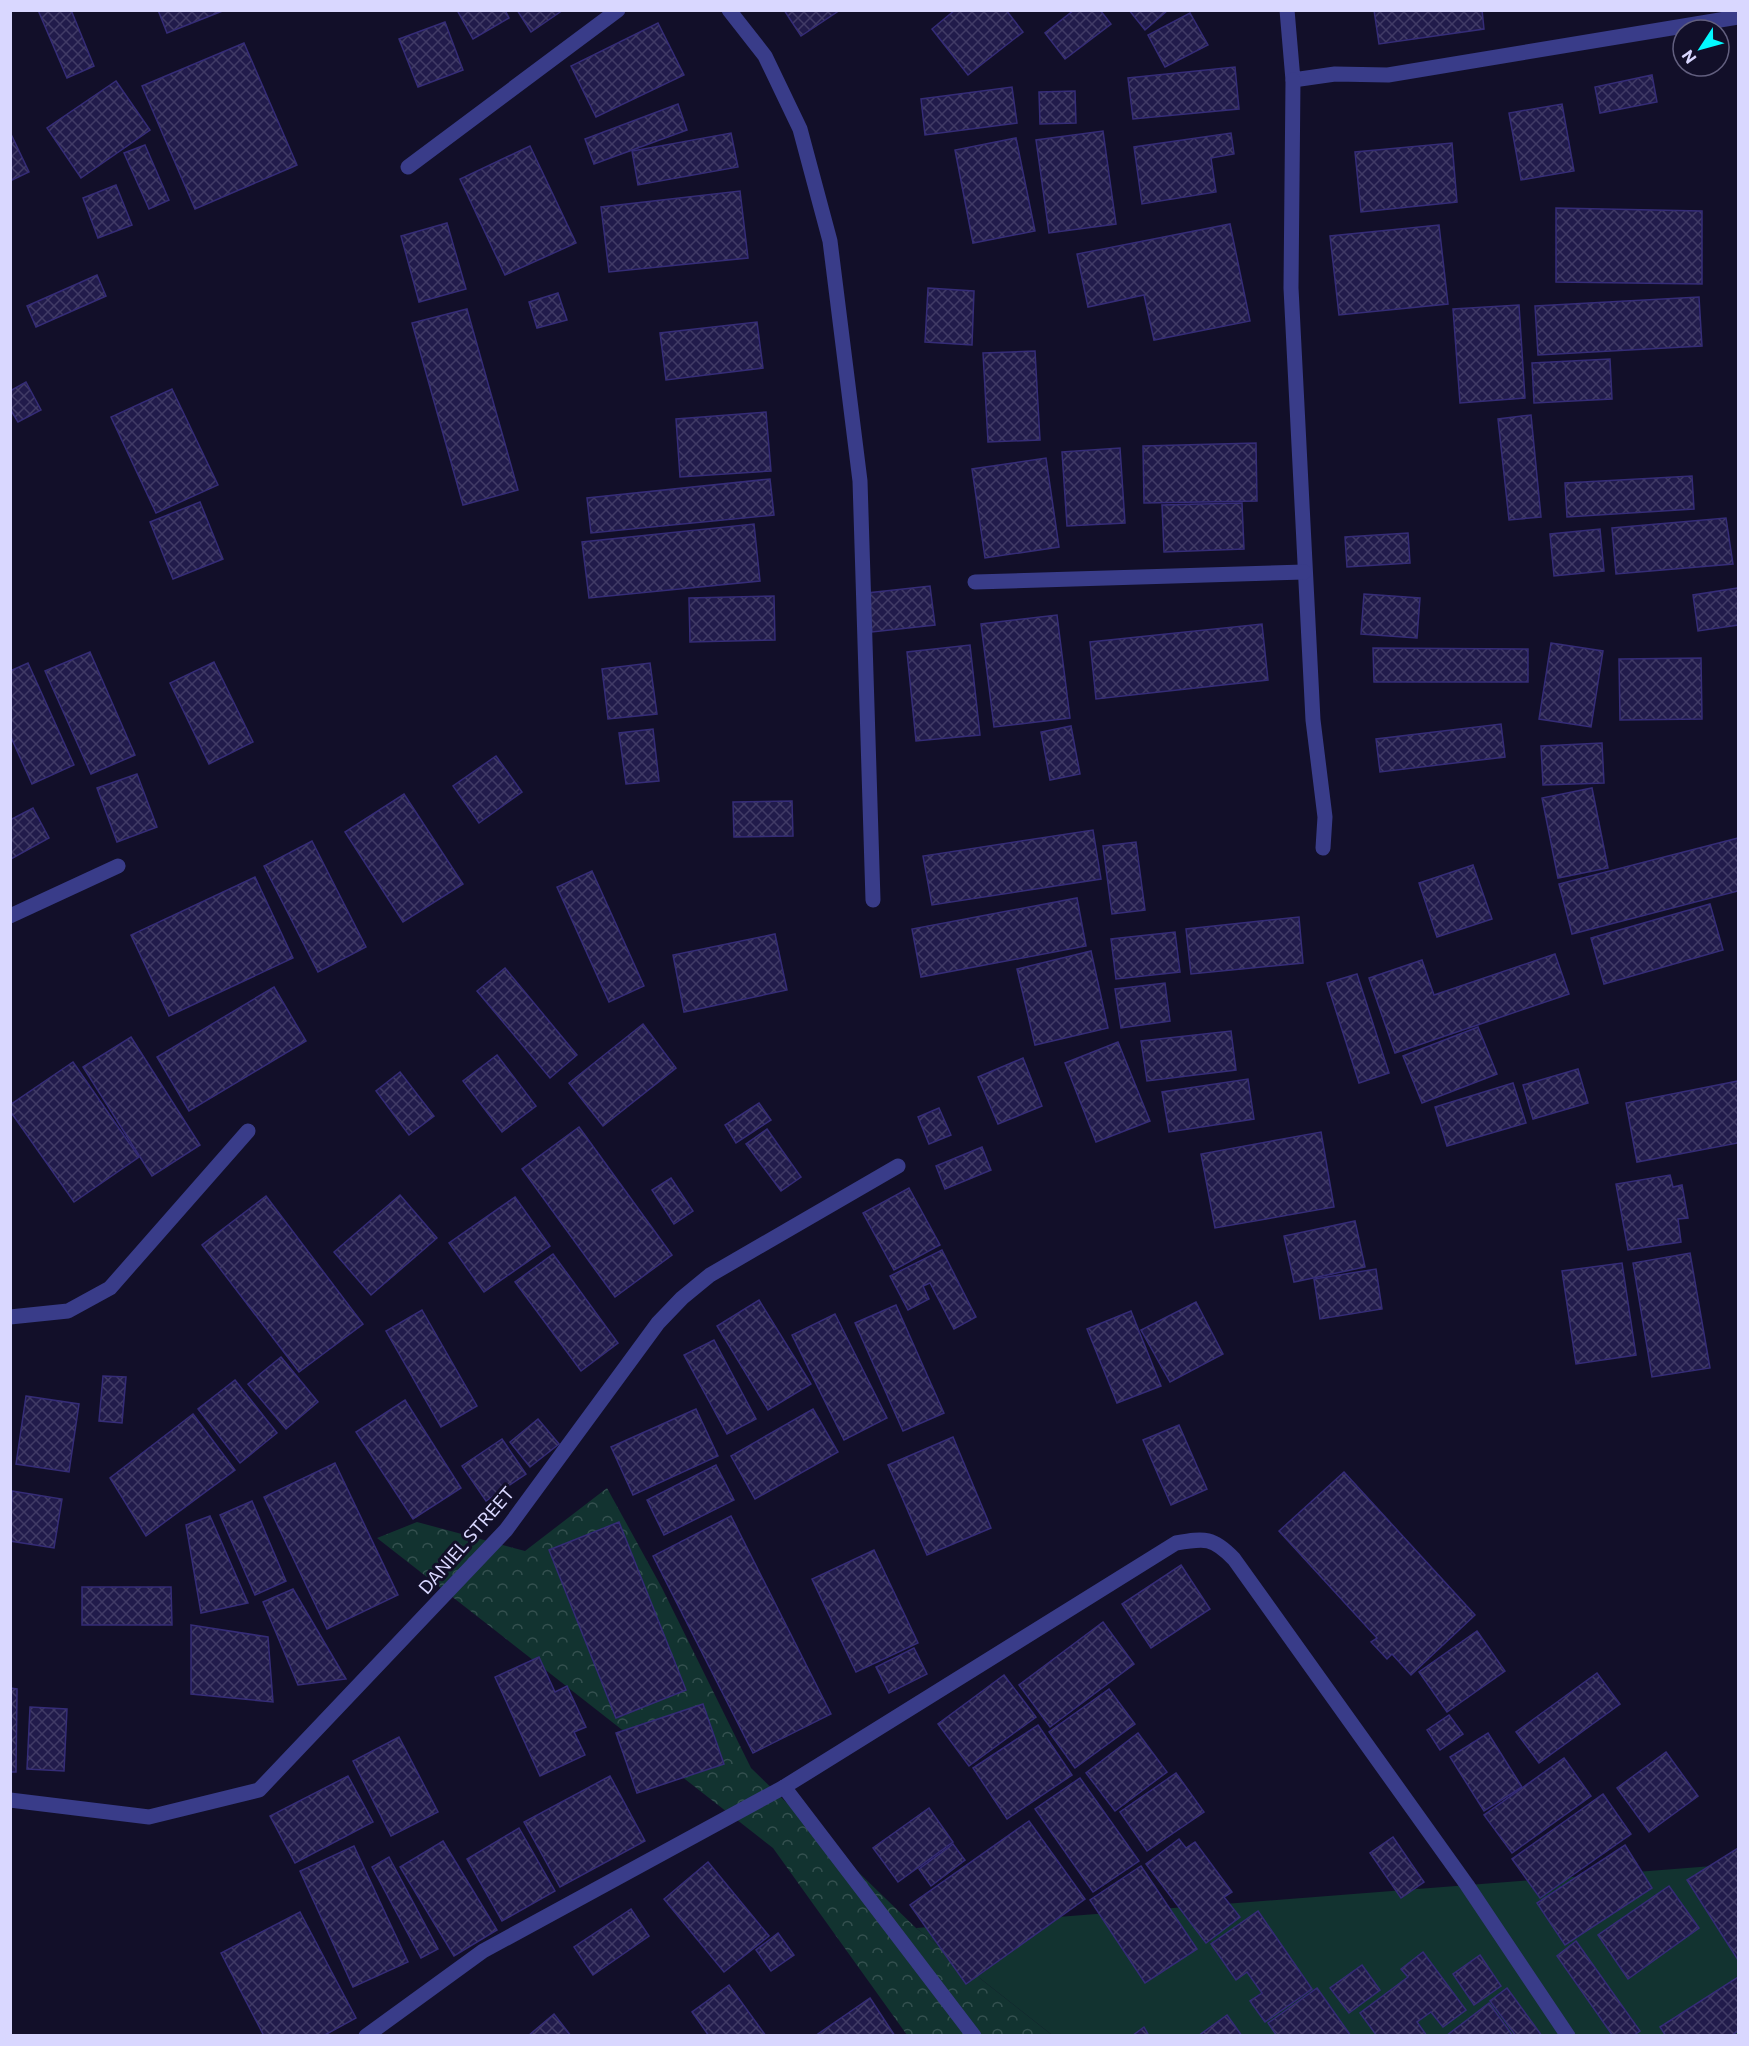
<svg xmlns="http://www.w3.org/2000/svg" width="1749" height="2046" font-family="Commissioner,sans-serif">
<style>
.grass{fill:#123330}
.forest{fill:url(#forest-crowns)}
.building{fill:url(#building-cross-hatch);stroke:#352c77;stroke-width:1.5}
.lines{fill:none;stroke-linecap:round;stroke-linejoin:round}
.minor{stroke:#393c89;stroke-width:15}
.labels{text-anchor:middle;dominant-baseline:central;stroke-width:6;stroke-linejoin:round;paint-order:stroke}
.street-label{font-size:18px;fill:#d9d7ff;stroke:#120f29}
</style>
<defs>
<pattern id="forest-crowns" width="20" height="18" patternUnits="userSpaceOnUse" patternTransform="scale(1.5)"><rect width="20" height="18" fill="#123330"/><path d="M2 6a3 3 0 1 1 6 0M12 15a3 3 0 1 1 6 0" fill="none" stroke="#34504f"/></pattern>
<pattern id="building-cross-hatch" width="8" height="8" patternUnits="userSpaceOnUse" patternTransform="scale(1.5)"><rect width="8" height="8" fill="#211b4b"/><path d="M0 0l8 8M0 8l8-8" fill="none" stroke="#413b66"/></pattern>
</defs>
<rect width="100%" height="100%" fill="#120f29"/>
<polygon class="grass" points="1738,1864 1738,2035 1052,2035 916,1928"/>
<polygon class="forest" points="607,1488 662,1588 751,1768 916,1928 1052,2035 907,2035 773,1848 377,1538 417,1522 525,1551"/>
<g class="building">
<polygon points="38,10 71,10 94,66 67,78"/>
<polygon points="158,10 225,10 167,33"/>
<polygon points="457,10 505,10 509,18 473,39"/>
<polygon points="517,10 563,10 531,32"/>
<polygon points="784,10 840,10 801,36"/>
<polygon points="955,10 1006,10 1023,32 968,75 932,29"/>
<polygon points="1074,10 1100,10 1111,24 1065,59 1045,33"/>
<polygon points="1129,10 1168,10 1145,30"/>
<polygon points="1374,10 1482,10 1484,29 1379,44"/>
<polygon points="1190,13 1208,45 1165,67 1148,35"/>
<polygon points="445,22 463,70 418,87 399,39"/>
<polygon points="658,23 684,75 596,117 571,66"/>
<polygon points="244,43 297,165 195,209 142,86"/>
<polygon points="1235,67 1239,109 1133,119 1128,78"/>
<polygon points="1652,75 1657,102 1600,113 1595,87"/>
<polygon points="116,81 150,130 81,178 47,128"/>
<polygon points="1012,87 1017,123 925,135 921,99"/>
<polygon points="1075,91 1076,123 1040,124 1039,92"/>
<polygon points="678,104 687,130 594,164 585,139"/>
<polygon points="1562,104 1574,171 1521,180 1509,113"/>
<polygon points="1103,131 1116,224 1049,233 1036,140"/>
<polygon points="10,132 29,172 10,181"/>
<polygon points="731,133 738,167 638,185 632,151"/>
<polygon points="1231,133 1234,154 1211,158 1216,192 1142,204 1134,147"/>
<polygon points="1016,138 1035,231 973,243 955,150"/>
<polygon points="1452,143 1457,202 1361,212 1355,152"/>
<polygon points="145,145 169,200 149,209 124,153"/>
<polygon points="530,146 576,243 505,275 460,179"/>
<polygon points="116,185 132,225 98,238 83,198"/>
<polygon points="740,191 748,258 609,272 601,207"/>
<polygon points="1556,208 1702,211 1702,284 1556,282"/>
<polygon points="447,223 466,289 419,302 401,236"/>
<polygon points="1230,224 1250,321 1154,340 1144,295 1088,307 1077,254"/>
<polygon points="1439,225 1448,304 1339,315 1330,236"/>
<polygon points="97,275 106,296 36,327 27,306"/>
<polygon points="928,288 974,291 972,345 925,342"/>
<polygon points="558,293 567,320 537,328 529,302"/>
<polygon points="1699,297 1702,346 1538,355 1535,306"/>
<polygon points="1519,305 1525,398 1460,403 1453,309"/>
<polygon points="467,309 518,490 463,505 412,323"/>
<polygon points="757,322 763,368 666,380 660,333"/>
<polygon points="1035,351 1040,440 988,442 983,353"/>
<polygon points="1610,359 1612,399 1534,403 1532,363"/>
<polygon points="26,382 41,410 18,422 10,409 10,391"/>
<polygon points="172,389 218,485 156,513 111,417"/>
<polygon points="766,412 771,471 680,477 676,419"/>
<polygon points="1531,415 1541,517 1509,520 1498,419"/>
<polygon points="1256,443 1257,501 1144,503 1143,446"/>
<polygon points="1120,448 1125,523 1067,526 1062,452"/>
<polygon points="1046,458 1059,547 985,558 972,469"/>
<polygon points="1692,476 1694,509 1567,517 1565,483"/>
<polygon points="770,479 774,515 591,533 587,498"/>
<polygon points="200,502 223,559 173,579 150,522"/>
<polygon points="1242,503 1244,549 1164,552 1162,505"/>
<polygon points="1726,518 1733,564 1616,574 1612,528"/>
<polygon points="754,524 760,581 589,598 582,542"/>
<polygon points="1600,529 1604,571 1554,576 1550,534"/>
<polygon points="1408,533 1410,563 1347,567 1345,537"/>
<polygon points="930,586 935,625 872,632 867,593"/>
<polygon points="1738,588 1738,625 1698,631 1693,595"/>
<polygon points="1364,594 1420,598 1417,638 1361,634"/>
<polygon points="774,596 775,640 690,642 689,598"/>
<polygon points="1057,615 1070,718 994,727 981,624"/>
<polygon points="1262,624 1268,680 1096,699 1090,642"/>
<polygon points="1551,643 1603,651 1591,727 1539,719"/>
<polygon points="970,645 980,735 916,741 907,652"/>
<polygon points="1373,648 1528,649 1528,682 1374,682"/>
<polygon points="90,652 135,755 91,774 45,671"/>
<polygon points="1701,658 1702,719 1620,720 1619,659"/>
<polygon points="214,662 253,742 209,764 170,683"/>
<polygon points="28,663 74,765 32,784 10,735 10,671"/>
<polygon points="650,663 657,714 608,719 602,669"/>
<polygon points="1501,724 1505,757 1380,772 1376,739"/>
<polygon points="1071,726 1080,774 1050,780 1041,732"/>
<polygon points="653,729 659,781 626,784 619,733"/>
<polygon points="1602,743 1604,783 1543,785 1541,746"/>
<polygon points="496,756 522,792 479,823 453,786"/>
<polygon points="137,774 157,827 117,842 97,788"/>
<polygon points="1592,788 1608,868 1558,878 1542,798"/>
<polygon points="404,794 463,884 403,922 345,832"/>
<polygon points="792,801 793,836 734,837 733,802"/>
<polygon points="33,808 49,838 11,859 10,820"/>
<polygon points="1093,830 1101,879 932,905 923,856"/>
<polygon points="1738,838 1738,891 1572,934 1559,884"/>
<polygon points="312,841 366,947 318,972 264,866"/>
<polygon points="1136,842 1145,910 1112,914 1103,846"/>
<polygon points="1473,865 1492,919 1437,937 1419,883"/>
<polygon points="592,871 644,986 609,1002 557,887"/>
<polygon points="255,877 293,958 169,1016 131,935"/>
<polygon points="1077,898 1086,946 921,977 912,929"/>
<polygon points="1710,904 1723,950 1604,984 1591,938"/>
<polygon points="1299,917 1303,963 1191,974 1186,929"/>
<polygon points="1175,932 1180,972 1116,979 1111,939"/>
<polygon points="775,934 787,990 684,1012 673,955"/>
<polygon points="1091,951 1108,1028 1035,1045 1017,969"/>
<polygon points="1555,954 1569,994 1395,1053 1369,978 1422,960 1434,995"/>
<polygon points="505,968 577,1055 550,1078 477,991"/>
<polygon points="1357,974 1389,1073 1359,1083 1327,983"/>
<polygon points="1165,983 1170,1021 1121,1028 1115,989"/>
<polygon points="274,987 306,1041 189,1111 157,1057"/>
<polygon points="643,1024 676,1068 603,1126 569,1083"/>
<polygon points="1478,1027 1497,1074 1422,1103 1403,1056"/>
<polygon points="1231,1031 1236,1070 1147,1081 1141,1041"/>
<polygon points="131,1037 200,1145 152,1176 83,1067"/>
<polygon points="1118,1042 1150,1121 1096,1142 1065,1063"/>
<polygon points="497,1055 536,1106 502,1132 463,1081"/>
<polygon points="1023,1058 1042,1106 998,1124 978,1077"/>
<polygon points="73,1062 139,1157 74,1202 10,1111 10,1105"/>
<polygon points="1578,1069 1588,1103 1533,1119 1523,1085"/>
<polygon points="400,1072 434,1116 409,1135 376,1091"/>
<polygon points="1248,1079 1254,1119 1169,1132 1162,1092"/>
<polygon points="1738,1081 1738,1143 1637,1162 1626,1103"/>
<polygon points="1513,1083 1526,1123 1447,1146 1435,1107"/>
<polygon points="759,1103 771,1120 736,1143 725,1125"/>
<polygon points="939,1108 951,1135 929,1144 918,1117"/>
<polygon points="579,1127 672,1255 615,1297 522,1169"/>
<polygon points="767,1129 801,1177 781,1191 746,1144"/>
<polygon points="1321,1132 1334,1207 1215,1228 1201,1154"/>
<polygon points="982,1147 991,1170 945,1189 936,1166"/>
<polygon points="1670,1175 1673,1187 1682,1185 1688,1218 1678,1219 1681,1242 1628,1250 1616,1184"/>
<polygon points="671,1178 693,1211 674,1224 652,1190"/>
<polygon points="909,1188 940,1245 894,1270 863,1213"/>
<polygon points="400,1195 437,1238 371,1295 334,1252"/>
<polygon points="266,1196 363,1324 299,1372 202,1245"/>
<polygon points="515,1197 550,1246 484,1292 449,1243"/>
<polygon points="1355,1221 1365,1267 1294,1282 1284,1236"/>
<polygon points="942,1250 976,1317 954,1329 930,1283 923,1286 929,1299 908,1310 890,1276"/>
<polygon points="1690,1253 1710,1368 1652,1377 1633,1263"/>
<polygon points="553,1254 618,1343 581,1371 515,1282"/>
<polygon points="1622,1263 1636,1355 1576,1364 1562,1271"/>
<polygon points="1376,1269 1382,1309 1320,1319 1314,1279"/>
<polygon points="759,1300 811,1384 768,1410 717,1326"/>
<polygon points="1196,1302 1223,1354 1170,1382 1141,1330"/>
<polygon points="896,1305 944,1413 903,1431 855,1323"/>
<polygon points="422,1310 477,1406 441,1427 386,1331"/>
<polygon points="1131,1311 1161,1386 1117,1403 1087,1329"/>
<polygon points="835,1314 887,1418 844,1440 792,1335"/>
<polygon points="714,1340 756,1419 727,1434 684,1355"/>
<polygon points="281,1357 318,1402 286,1429 248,1384"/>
<polygon points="103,1376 126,1377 122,1423 99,1421"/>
<polygon points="235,1380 277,1433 240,1463 198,1409"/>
<polygon points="26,1396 79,1404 69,1472 16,1464"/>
<polygon points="405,1400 461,1488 413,1519 356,1432"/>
<polygon points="696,1409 718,1456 633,1495 611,1447"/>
<polygon points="813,1409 838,1452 755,1499 731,1456"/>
<polygon points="193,1414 235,1470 146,1536 110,1478"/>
<polygon points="538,1419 559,1444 530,1467 510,1442"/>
<polygon points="1179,1425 1207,1489 1171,1505 1143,1440"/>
<polygon points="953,1437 991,1528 927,1555 888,1465"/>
<polygon points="502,1439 526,1474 486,1501 462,1466"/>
<polygon points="335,1463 398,1595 327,1629 264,1497"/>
<polygon points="716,1465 734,1500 664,1535 647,1500"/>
<polygon points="1344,1472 1475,1615 1411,1675 1392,1654 1387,1659 1371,1642 1377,1638 1279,1531"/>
<polygon points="12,1491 62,1499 54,1548 10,1541"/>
<polygon points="252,1501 286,1581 255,1595 220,1515"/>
<polygon points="210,1516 248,1603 201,1613 186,1525"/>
<polygon points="731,1516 831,1714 753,1753 653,1556"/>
<polygon points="619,1522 686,1690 616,1718 549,1550"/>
<polygon points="874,1550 918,1643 856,1672 812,1579"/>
<polygon points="1181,1565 1210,1609 1151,1648 1122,1604"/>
<polygon points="82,1587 171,1587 172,1625 82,1625"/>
<polygon points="293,1589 346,1679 298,1685 263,1602"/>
<polygon points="1103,1622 1134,1664 1050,1727 1019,1685"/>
<polygon points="191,1625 268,1637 273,1702 191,1694"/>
<polygon points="1477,1631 1505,1671 1447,1712 1419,1672"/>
<polygon points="914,1648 927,1674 889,1693 876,1667"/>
<polygon points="539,1657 555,1692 567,1686 586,1727 574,1732 585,1755 540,1776 495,1677"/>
<polygon points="1597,1673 1620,1704 1539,1763 1516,1732"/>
<polygon points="1004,1675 1036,1717 969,1766 938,1724"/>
<polygon points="10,1688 17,1689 16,1772 10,1772"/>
<polygon points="1109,1689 1135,1724 1075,1768 1049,1732"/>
<polygon points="703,1704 724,1764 637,1793 616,1733"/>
<polygon points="30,1707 67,1709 64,1771 27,1769"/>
<polygon points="1449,1715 1463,1734 1440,1750 1427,1730"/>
<polygon points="1038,1725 1072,1775 1007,1819 973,1768"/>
<polygon points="1138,1733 1167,1772 1115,1811 1086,1773"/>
<polygon points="1488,1733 1522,1787 1484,1811 1450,1757"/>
<polygon points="399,1737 438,1812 391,1836 353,1761"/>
<polygon points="1666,1752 1698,1796 1649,1832 1617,1788"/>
<polygon points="1564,1758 1591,1796 1512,1853 1484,1815"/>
<polygon points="1176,1773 1204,1812 1147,1851 1120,1812"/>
<polygon points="348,1776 373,1822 295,1863 270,1816"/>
<polygon points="610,1776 645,1841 560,1887 524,1822"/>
<polygon points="1080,1778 1139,1861 1093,1892 1035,1809"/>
<polygon points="1603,1794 1631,1834 1540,1898 1512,1859"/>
<polygon points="929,1808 953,1842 898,1882 873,1848"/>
<polygon points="1029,1821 1085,1899 966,1984 910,1905"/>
<polygon points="519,1828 555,1891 502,1921 467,1859"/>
<polygon points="1393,1837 1424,1882 1401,1898 1370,1853"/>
<polygon points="1179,1839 1186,1848 1195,1842 1232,1892 1224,1897 1240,1917 1206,1943 1146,1864"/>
<polygon points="443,1841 497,1930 454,1956 400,1867"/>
<polygon points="953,1844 965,1860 931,1886 919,1869"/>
<polygon points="1625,1845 1652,1888 1565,1945 1537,1903"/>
<polygon points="354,1846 408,1962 353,1987 300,1871"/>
<polygon points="1738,1848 1738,1960 1687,1880"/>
<polygon points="389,1857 438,1949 421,1958 372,1867"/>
<polygon points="708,1862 769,1936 724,1972 664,1899"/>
<polygon points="1141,1866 1197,1949 1145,1983 1090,1900"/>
<polygon points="1669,1886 1699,1928 1628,1979 1598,1935"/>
<polygon points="631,1909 649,1936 593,1975 574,1947"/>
<polygon points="1258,1911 1312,1989 1265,2022 1250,2001 1262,1993 1247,1972 1236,1980 1211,1944"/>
<polygon points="300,1912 356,2018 323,2036 264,2036 221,1953"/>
<polygon points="778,1933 794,1955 771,1971 756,1950"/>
<polygon points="1576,1941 1640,2031 1633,2036 1613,2036 1557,1956"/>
<polygon points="1423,1952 1466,2010 1443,2027 1431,2012 1417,2022 1427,2036 1377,2036 1360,2013 1408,1977 1401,1969"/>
<polygon points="1480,1955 1501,1986 1474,2005 1453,1974"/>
<polygon points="1362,1965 1380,1990 1349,2013 1330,1988"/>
<polygon points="1738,1977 1738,2031 1731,2036 1666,2036 1660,2027"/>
<polygon points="729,1985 766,2036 709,2036 692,2012"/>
<polygon points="1317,1988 1351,2036 1277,2036 1268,2023"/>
<polygon points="1507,1988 1542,2036 1516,2036 1490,2001"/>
<polygon points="870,1998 895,2036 815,2036"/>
<polygon points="1489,2003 1513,2036 1446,2036"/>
<polygon points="554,2014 571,2036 528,2036"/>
<polygon points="1227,2015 1242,2036 1198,2036"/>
<polygon points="1144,2027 1149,2036 1132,2036"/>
</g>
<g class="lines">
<g class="minor">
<polyline points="729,10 765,56 800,129 830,241 860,481 873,900"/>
<polyline points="1287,10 1293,80 1335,74 1388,75 1738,17"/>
<polyline points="1293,80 1291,288 1313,720 1325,817 1323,848"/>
<polyline points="408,167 618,10"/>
<polyline points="975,582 1304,572"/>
<polyline points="10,916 118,866"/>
<polyline points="10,1317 68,1311 110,1288 248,1131"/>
<polyline points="784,1787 974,2036"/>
<polyline points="10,1800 149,1817 259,1790 506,1530 658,1323 682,1298 710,1275 898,1166"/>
<path d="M366,2036L483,1951L784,1787L1176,1543C1205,1538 1213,1537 1234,1559L1467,1885L1568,2036"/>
</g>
</g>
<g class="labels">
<g class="street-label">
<text transform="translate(466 1540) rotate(-49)">DANIEL STREET</text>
</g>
</g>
<rect width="1749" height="2046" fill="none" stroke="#d9d7ff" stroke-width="24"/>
<g transform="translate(1701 48) rotate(234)"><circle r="28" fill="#120f29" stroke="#625f7f" stroke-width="1.5"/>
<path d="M0-4.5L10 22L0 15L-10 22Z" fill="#03f9ff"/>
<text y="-9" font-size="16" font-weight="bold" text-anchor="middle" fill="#d9d7ff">N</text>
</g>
</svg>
